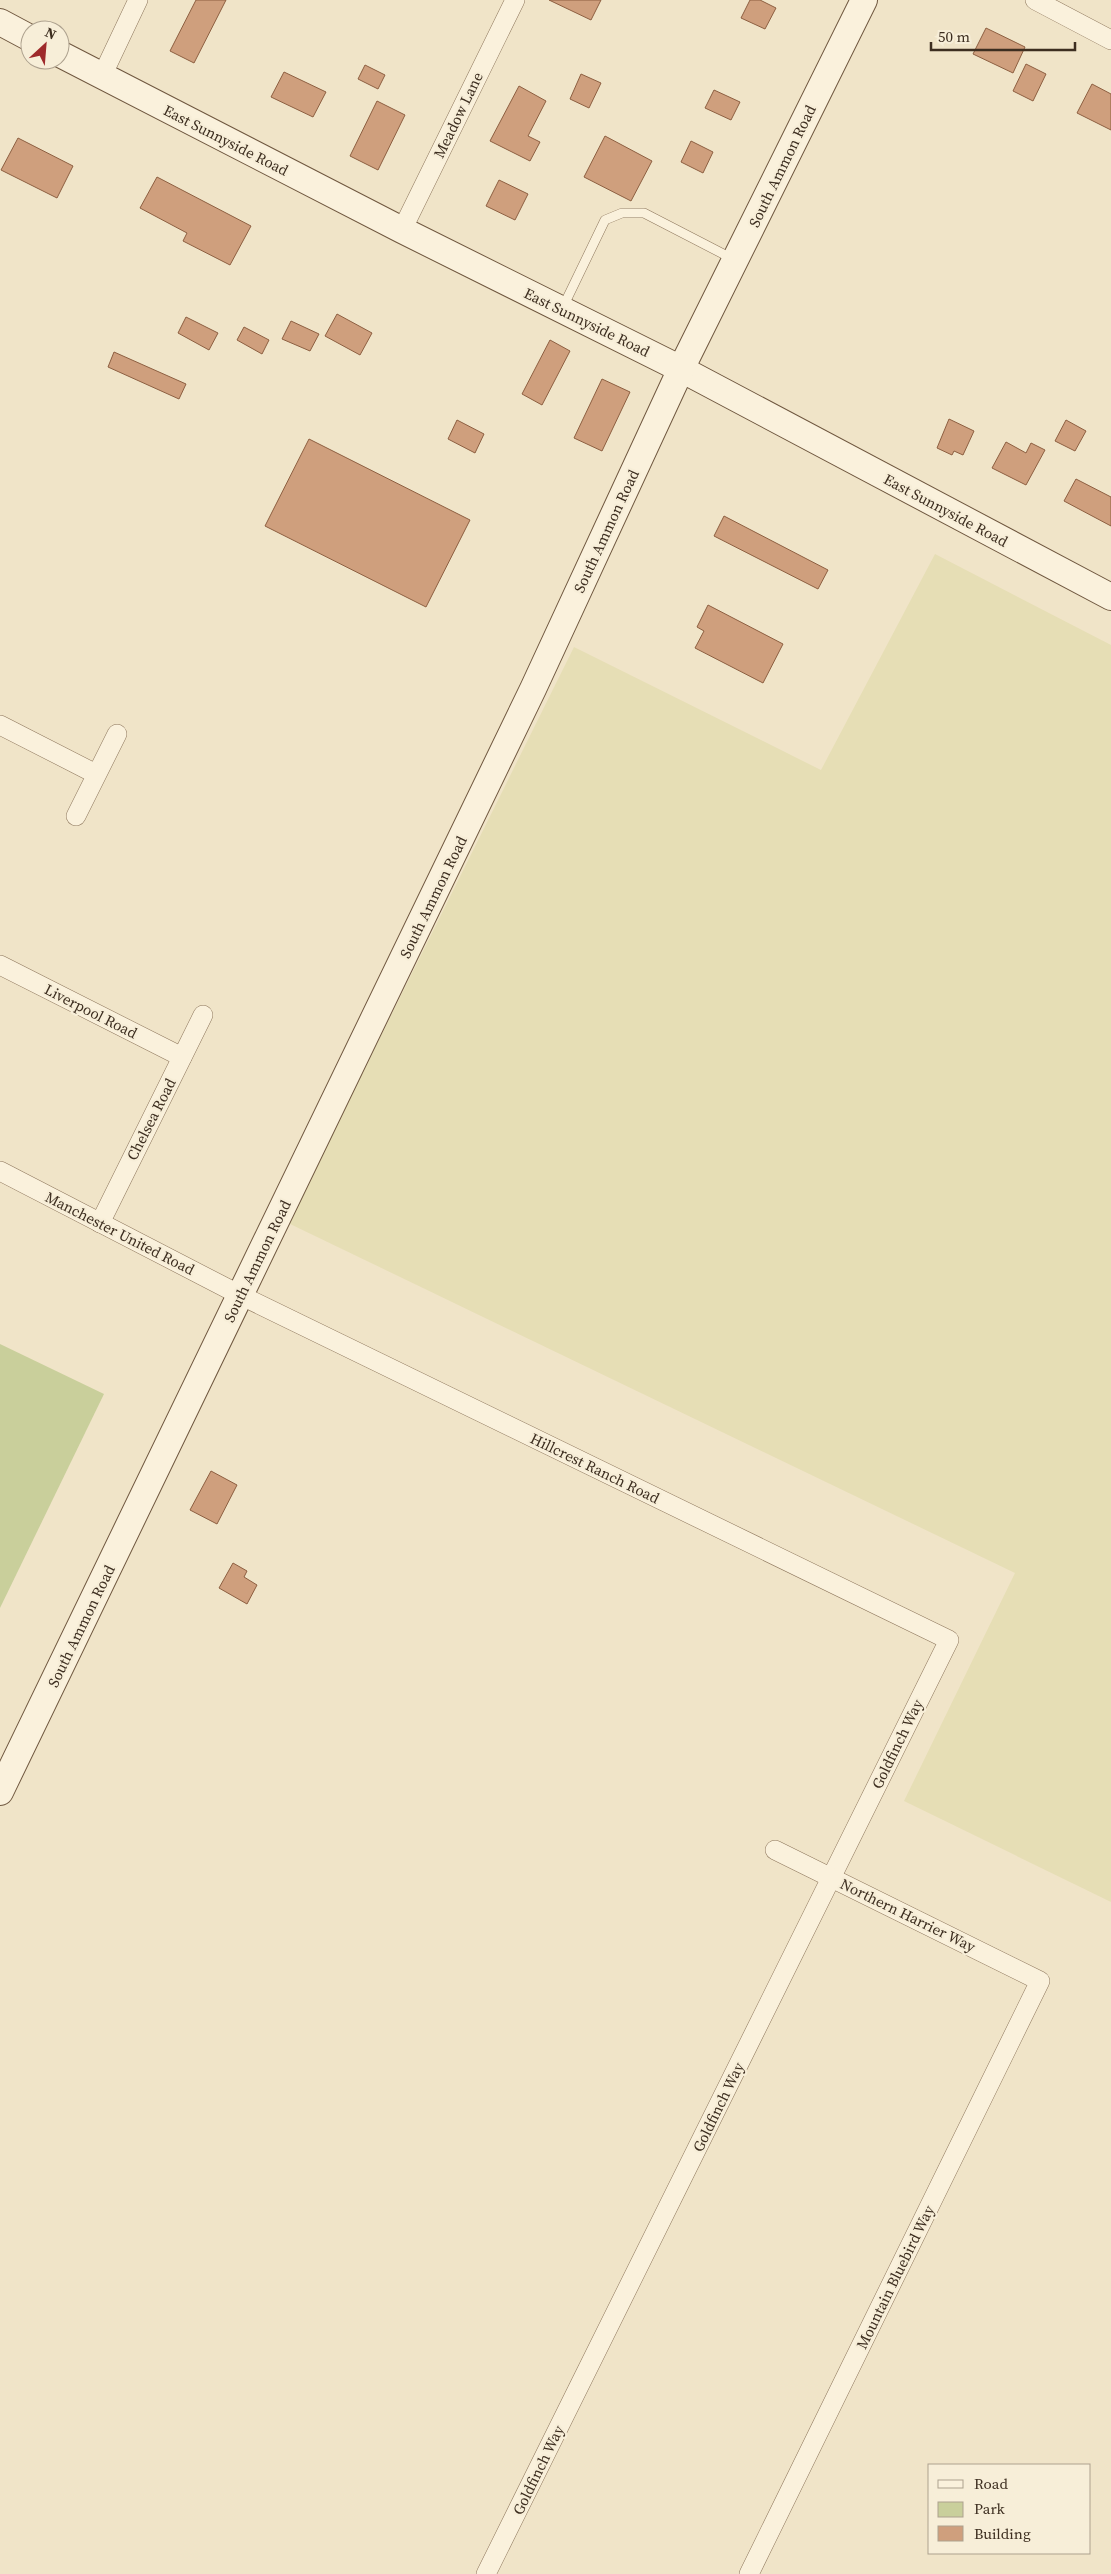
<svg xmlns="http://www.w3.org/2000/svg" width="1111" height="2574" font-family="'Source Serif 4',serif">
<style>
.farmland{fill:#e6deb5}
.green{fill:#c9cf9b}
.building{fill:#cf9f7d;stroke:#8d5f41}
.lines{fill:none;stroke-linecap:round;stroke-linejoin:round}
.lane-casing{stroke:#8d765c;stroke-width:10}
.street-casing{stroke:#8d765c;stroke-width:20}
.secondary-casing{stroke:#6f573f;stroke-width:28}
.lane{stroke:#faf1dc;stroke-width:9}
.street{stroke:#faf1dc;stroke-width:19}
.secondary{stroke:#faf1dc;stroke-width:26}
.labels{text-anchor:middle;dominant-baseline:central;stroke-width:4.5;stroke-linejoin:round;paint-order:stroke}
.street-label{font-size:15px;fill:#3d2e20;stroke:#f7eed8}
</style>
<rect width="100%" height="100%" fill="#f0e4c8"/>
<polygon class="farmland" points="935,554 1111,645 1111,1902 904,1801 1015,1573 288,1223 574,647 821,770"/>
<polygon class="green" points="0,1344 104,1394 0,1608"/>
<g class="building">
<polygon points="196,0 226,0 194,63 170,51"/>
<polygon points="549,0 601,0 591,20"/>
<polygon points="750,0 760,0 776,8 765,29 741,18"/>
<polygon points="986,28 1025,47 1013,73 973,54"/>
<polygon points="1026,64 1046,74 1033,101 1013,91"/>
<polygon points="365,65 385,75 378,89 358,79"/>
<polygon points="284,72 326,92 313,117 271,97"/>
<polygon points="581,74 601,83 589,108 570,99"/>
<polygon points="1092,84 1111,94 1111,130 1077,113"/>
<polygon points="519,86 546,101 528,136 540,142 530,161 490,141"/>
<polygon points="714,90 740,102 731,120 705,108"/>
<polygon points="377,101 405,115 378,170 350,156"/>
<polygon points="605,136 652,161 631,201 584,177"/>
<polygon points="18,138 73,166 57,198 1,170"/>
<polygon points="691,141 713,152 703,173 681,162"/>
<polygon points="157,177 251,226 230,265 183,241 187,233 140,208"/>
<polygon points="499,180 528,194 515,220 486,206"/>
<polygon points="337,314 372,333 360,355 325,336"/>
<polygon points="186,317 218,333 209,350 178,333"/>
<polygon points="291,321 319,334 310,351 282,339"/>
<polygon points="244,327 269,340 262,354 237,340"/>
<polygon points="550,340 570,351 542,405 522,394"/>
<polygon points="114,352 186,384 179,399 108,367"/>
<polygon points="602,379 630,392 602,451 574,438"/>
<polygon points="949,419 974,431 963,455 954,451 952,455 937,448"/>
<polygon points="457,420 484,434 475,453 448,439"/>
<polygon points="1066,420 1086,431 1075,451 1055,441"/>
<polygon points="309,439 470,520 426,607 265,526"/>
<polygon points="1006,442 1026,453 1031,443 1045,450 1026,485 992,468"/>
<polygon points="1076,479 1111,497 1111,526 1064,501"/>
<polygon points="724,516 828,570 818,589 714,536"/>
<polygon points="708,605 783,644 763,683 695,648 704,631 697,627"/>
<polygon points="211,1471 237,1485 217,1524 190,1510"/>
<polygon points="233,1563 247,1571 244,1577 257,1585 247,1604 219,1588"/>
</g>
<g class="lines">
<g class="lane-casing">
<polyline id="lane" points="563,307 605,220 622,213 644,213 733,259"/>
</g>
<g class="street-casing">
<g id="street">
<polyline points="1035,0 1111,40"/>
<polyline points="102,76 138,0"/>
<polyline points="402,230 515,0"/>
<polyline points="0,725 96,774"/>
<polyline points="76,816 117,734"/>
<polyline points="0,965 182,1057"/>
<polyline points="0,1171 240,1295 949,1640 486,2574"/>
<polyline points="100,1223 203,1015"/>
<polyline points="749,2574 1040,1981 775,1850"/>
</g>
</g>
<g class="secondary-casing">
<g id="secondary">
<polyline points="0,22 30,38"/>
<polyline points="60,54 402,230 681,369 1111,597"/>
<polyline points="0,1792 533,689 681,369 864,0"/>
</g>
</g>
<use href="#lane" class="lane"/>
<use href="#street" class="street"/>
<use href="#secondary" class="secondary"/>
</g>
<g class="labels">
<g class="street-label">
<text transform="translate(458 115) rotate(-64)">Meadow Lane</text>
<text transform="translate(226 140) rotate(27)">East Sunnyside Road</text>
<text transform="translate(782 166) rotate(-64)">South Ammon Road</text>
<text transform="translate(587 322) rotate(26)">East Sunnyside Road</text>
<text transform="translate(946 510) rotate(28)">East Sunnyside Road</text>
<text transform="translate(606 531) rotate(-65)">South Ammon Road</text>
<text transform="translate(433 897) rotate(-64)">South Ammon Road</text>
<text transform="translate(91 1011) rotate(27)">Liverpool Road</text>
<text transform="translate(151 1119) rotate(-63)">Chelsea Road</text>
<text transform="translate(120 1233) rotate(27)">Manchester United Road</text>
<text transform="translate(257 1261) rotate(-64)">South Ammon Road</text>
<text transform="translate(595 1468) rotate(26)">Hillcrest Ranch Road</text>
<text transform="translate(81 1626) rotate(-64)">South Ammon Road</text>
<text transform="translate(897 1744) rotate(-64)">Goldfinch Way</text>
<text transform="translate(908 1915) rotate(26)">Northern Harrier Way</text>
<text transform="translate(718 2107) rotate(-64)">Goldfinch Way</text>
<text transform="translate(895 2277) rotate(-64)">Mountain Bluebird Way</text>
<text transform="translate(538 2470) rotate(-64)">Goldfinch Way</text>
</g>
</g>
<rect x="928" y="2464" width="162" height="90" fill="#f7eed8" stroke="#ada18e"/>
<rect x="938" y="2480" width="25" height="8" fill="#faf1dc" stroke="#ada18e"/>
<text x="974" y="2489" font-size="15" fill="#3d2e20">Road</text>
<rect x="938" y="2502" width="25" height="15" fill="#c9cf9b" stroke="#ada18e"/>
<text x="974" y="2514" font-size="15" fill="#3d2e20">Park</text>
<rect x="938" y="2526" width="25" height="15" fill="#cf9f7d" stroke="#ada18e"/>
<text x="974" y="2539" font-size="15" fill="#3d2e20">Building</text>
<g transform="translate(45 45) rotate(26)"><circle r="24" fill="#f7eed8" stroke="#ada18e"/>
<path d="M0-4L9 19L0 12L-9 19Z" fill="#9e2a2b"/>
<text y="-8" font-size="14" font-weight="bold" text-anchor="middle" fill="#3d2e20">N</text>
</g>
<path d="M931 42v8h144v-8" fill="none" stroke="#3d2e20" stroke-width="2.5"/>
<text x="938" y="42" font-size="15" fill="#3d2e20" stroke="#f7eed8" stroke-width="4" paint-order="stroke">50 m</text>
</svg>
